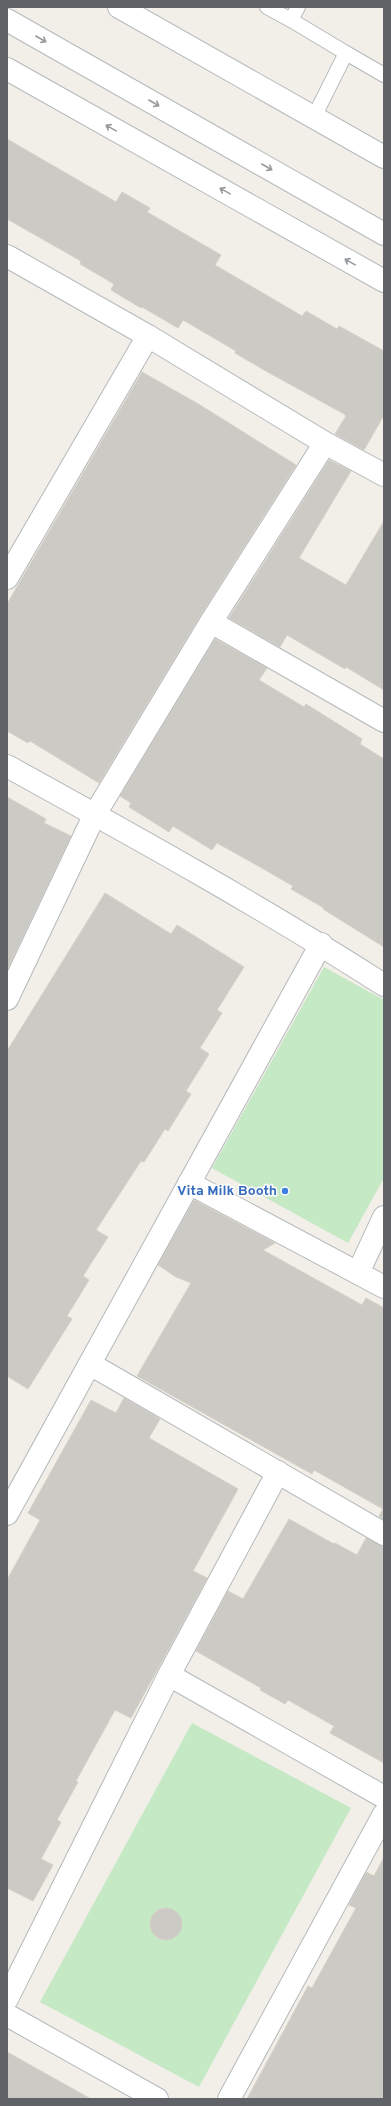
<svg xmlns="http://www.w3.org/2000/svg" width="391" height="2106" font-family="Overpass,sans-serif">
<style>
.green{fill:#c5e8c5}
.building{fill:#cccac5;stroke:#d6d1c6}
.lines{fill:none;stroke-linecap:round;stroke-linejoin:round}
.service-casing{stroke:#b5b8bc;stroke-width:16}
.minor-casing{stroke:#b5b8bc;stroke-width:24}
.tertiary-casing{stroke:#b5b8bc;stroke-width:24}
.service{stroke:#fff;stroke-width:14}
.minor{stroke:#fff;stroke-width:22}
.tertiary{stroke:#fff;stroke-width:22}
.oneway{stroke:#979a9d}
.shop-dot{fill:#3f7fe0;stroke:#fff;stroke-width:1.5}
.labels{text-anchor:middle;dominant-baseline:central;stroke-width:3;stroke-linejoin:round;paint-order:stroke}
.shop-label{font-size:14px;font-weight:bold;fill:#366cbe;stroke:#fff;text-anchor:end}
</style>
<rect width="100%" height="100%" fill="#f1efe8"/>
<g class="green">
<polygon points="324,967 384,1000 384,1178 348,1243 212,1168"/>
<polygon points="192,1723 351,1808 199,2087 40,2002"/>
</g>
<g class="building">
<polygon points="7,139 116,202 122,192 150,208 147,212 221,255 215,265 302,316 306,311 337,329 339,326 384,351 384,415 364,450 335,434 346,416 344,414 264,370 235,353 236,351 183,320 178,328 142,307 141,308 111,290 114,284 80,264 81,261 7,219"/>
<polygon points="142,372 200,405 296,465 200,616 99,783 30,741 28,743 7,731 7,604"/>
<polygon points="329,460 351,471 299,558 346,585 384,521 384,690 346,667 345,669 287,635 280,647 229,618"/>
<polygon points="215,639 267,668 259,680 304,707 306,704 362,739 360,744 384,759 384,947 323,909 324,908 291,889 293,886 253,863 217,843 212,850 173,826 169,832 129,807 131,803 120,796"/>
<polygon points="7,797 46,819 44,823 71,836 7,970"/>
<polygon points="105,893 171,934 177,925 244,967 217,1010 222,1013 200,1048 209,1054 186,1091 191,1094 168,1131 165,1129 144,1162 141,1161 96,1230 108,1237 83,1276 89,1280 67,1316 72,1319 28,1389 7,1376 7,1051"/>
<polygon points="194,1200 275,1243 263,1250 362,1305 366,1298 384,1308 384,1520 379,1516 383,1509 314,1470 312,1474 137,1376 191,1283 176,1277 158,1265"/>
<polygon points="124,1398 160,1419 149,1438 238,1489 193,1571 207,1578 131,1718 115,1710 76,1781 78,1782 57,1820 61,1822 41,1859 53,1865 33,1901 7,1888 7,1580 40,1520 28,1513 91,1400 116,1413"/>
<polygon points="289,1519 334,1544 335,1543 357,1555 366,1538 384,1546 384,1763 330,1733 334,1726 288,1700 285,1704 260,1690 261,1688 196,1651 228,1591 243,1599"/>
<polygon points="384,1857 384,2099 247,2099 308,1986 312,1988 356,1908 349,1905 366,1872 374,1876"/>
<circle cx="166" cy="1924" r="16"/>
<polygon points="7,2052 91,2099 7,2099"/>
</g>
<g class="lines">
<g class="service-casing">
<g id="service">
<polyline points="267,7 291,20"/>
<polyline points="298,7 291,20 346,53 314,117"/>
<polyline points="346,53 384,75"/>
</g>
</g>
<g class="minor-casing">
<g id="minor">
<polyline points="119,7 384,157"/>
<polyline points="7,256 148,336 325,443 384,475"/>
<polyline points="7,578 148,336"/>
<polyline points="211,622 384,721"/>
<path d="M7,766C134,836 262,907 384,985"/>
<polyline points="7,999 95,814 211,622 325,443"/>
<polyline points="189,1183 384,1287"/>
<polyline points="358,1273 384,1217"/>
<polyline points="90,1364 384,1534"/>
<polyline points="7,1514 321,944"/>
<polyline points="169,1675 384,1797"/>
<polyline points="7,1999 169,1675 278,1472"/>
<polyline points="7,2015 157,2099"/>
<polyline points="229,2099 384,1814"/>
</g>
</g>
<g class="tertiary-casing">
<g id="tertiary">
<polyline points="7,20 384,234"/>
<polyline points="7,69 384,281"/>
</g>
</g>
<use href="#service" class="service"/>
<use href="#minor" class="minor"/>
<use href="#tertiary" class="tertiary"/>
</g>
<defs><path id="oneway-shaft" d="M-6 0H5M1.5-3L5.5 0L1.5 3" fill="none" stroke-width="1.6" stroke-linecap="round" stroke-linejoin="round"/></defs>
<g class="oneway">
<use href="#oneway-shaft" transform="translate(41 39) rotate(30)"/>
<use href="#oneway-shaft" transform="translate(154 103) rotate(30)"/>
<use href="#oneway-shaft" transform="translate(111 128) rotate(-151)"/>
<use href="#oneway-shaft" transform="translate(267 167) rotate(30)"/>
<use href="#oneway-shaft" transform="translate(225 191) rotate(-151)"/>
<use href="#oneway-shaft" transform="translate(350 262) rotate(-151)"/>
</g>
<circle class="shop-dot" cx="285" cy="1191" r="4"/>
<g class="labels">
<g class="shop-label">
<text x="277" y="1191">Vita Milk Booth</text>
</g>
</g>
<rect width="391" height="2106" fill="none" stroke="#5f6368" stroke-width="16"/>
</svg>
